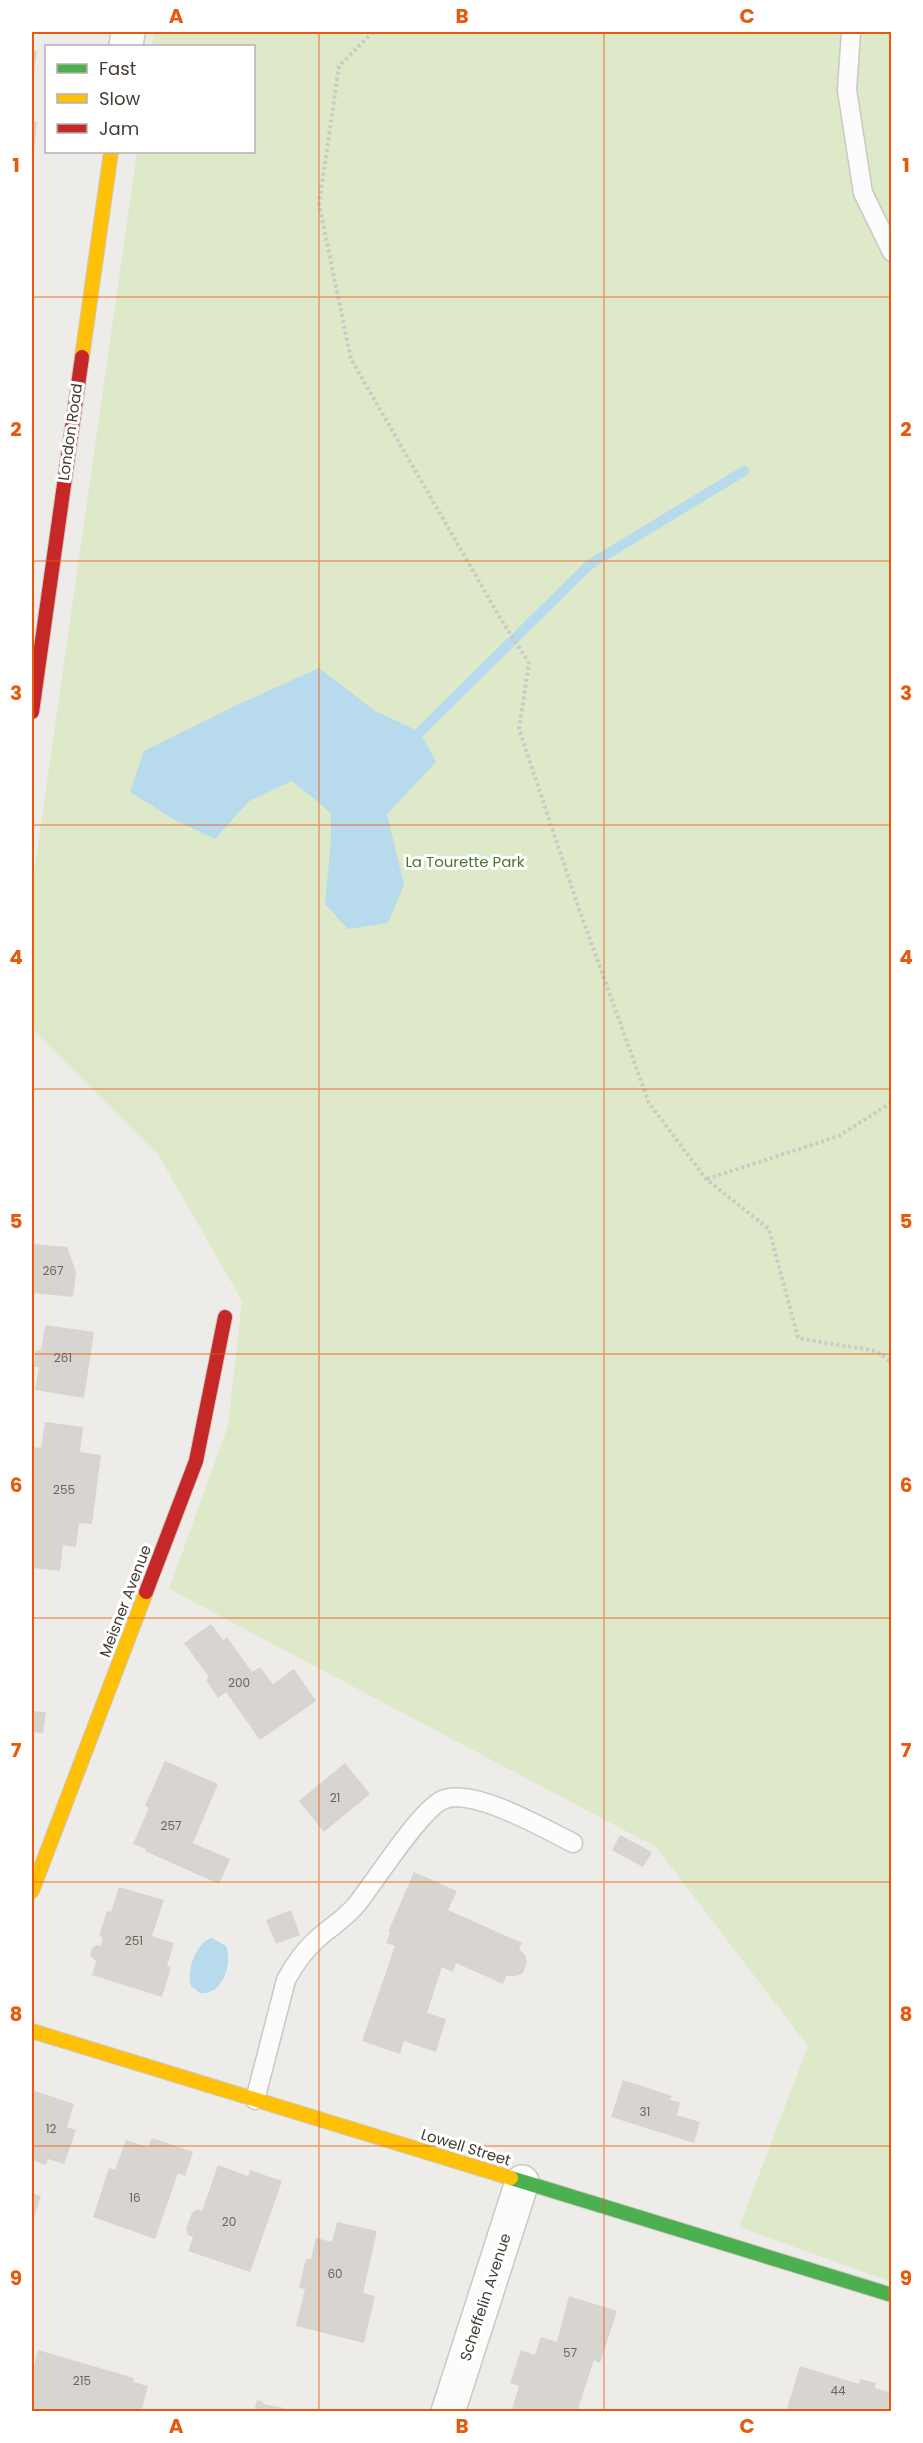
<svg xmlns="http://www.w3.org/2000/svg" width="923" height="2443" font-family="Poppins,sans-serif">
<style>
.green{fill:#dde9c8}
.water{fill:#b7daec}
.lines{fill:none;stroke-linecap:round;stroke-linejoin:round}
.stream{stroke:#b7daec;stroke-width:10}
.building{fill:#d8d5d0}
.lane-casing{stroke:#cbc8c4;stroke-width:21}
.street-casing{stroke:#cbc8c4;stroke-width:36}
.fast-casing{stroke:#cdc9bf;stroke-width:16}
.slow-casing{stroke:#cdc9bf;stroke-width:16}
.jam-casing{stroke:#cdc9bf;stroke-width:16}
.path{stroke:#cdcac6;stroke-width:4;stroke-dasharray:3 3;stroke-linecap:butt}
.lane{stroke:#fcfcfc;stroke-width:18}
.street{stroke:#fcfcfc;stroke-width:33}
.fast{stroke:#4caf50;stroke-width:14}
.slow{stroke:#ffc107;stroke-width:14}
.jam{stroke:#c62828;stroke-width:14}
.grid{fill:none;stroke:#e8590c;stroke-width:1.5;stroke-opacity:0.55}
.labels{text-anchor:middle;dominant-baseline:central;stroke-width:6;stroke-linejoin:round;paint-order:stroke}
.number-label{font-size:12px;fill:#6a645c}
.street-label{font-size:15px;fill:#443d34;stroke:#fff}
.park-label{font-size:15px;fill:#497429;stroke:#fff}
.neatline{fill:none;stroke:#e8590c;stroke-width:2}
.grid-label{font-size:20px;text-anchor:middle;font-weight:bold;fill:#e8590c}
</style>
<rect width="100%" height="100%" fill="#eeece8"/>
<polygon class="green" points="154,32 891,32 891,2282 739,2227 808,2046 656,1847 169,1589 228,1426 242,1301 159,1156 32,1029 32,887 137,152 254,152 254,46 152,46"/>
<g class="water">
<polygon points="319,668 375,711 420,732 436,762 387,814 404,885 388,923 348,929 325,904 331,840 331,813 292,781 249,801 215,839 175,820 130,792 144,751 241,703"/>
<path d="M212,1938L226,1946C233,1964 222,1996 200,1993L191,1986C186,1971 196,1942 212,1938Z"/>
</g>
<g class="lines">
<polyline class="stream" points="420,732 589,565 744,471"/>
</g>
<g class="building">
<polygon points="32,50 37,51 33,82 32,82"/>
<polygon points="32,121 37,122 33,160 32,160"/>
<polygon points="34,1244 67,1247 76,1272 73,1297 32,1293"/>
<polygon points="45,1325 94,1332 84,1398 35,1390 39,1367 34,1367 36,1350 41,1350"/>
<polygon points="45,1422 83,1427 80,1452 101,1455 92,1524 79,1523 76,1547 63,1545 60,1571 32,1568 32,1447 41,1448"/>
<polygon points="211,1624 223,1640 227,1637 252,1672 260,1667 273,1684 294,1669 316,1701 260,1740 226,1692 218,1698 206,1680 209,1677 184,1643"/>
<polygon points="32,1711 46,1712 43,1733 32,1732"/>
<polygon points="165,1761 218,1784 193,1843 230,1859 219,1884 145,1851 146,1849 133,1844 149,1808 145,1806"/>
<polygon points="345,1763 370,1794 324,1832 299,1801"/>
<polygon points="620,1835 652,1852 643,1867 612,1850"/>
<polygon points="414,1872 457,1891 448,1910 522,1943 519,1949 525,1955 527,1962 523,1973 515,1976 506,1976 503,1984 456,1963 453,1972 442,1967 427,2013 446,2019 436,2052 404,2041 400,2054 362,2041 395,1946 386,1943 390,1933 388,1932"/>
<polygon points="119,1887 164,1900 152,1936 174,1943 167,1966 171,1967 162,1997 92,1975 96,1961 90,1955 92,1948 97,1945 101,1946 103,1937 99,1936 107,1911 111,1912"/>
<polygon points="291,1910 300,1935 276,1944 266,1920"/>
<polygon points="623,2080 672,2096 670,2100 680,2102 677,2115 700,2122 694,2143 611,2117"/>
<polygon points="32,2090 74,2104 67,2127 76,2130 64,2164 48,2159 46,2165 32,2160"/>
<polygon points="152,2138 193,2152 185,2176 178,2173 155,2239 93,2217 109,2168 115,2170 126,2140 148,2147"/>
<polygon points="218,2165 248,2176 250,2170 282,2181 250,2272 188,2251 193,2237 188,2235 186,2229 192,2213 197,2209 202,2211"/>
<polygon points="32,2193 41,2196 32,2223"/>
<polygon points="337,2222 377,2231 363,2293 375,2296 364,2343 296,2326 305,2289 299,2288 306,2259 311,2259 316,2238 332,2242"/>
<polygon points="569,2296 617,2311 600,2363 594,2360 577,2412 511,2412 519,2386 510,2383 521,2350 535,2355 541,2337 557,2342"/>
<polygon points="38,2350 134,2378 133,2382 148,2386 141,2412 32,2412 32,2374"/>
<polygon points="800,2366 859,2384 860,2379 876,2383 875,2388 892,2393 892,2412 786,2412"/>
<polygon points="257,2400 263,2402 263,2404 284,2408 283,2412 254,2412"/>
</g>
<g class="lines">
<g class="lane-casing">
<g id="lane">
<polyline points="851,32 847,90 863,193 892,252"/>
<path d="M255,2100L286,1980C294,1965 304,1951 316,1940C330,1927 345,1919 357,1904C374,1883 423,1805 445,1799C476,1789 545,1829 573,1843"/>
</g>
</g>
<g class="street-casing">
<g id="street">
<polyline points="126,46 128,32"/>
<polyline points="448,2412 522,2182"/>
</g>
</g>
<g class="fast-casing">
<polyline id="fast" points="511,2178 892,2295"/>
</g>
<g class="slow-casing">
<g id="slow">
<polyline points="82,357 111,152"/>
<polyline points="32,1891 146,1592"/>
<polyline points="32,2031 511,2178"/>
</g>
</g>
<g class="jam-casing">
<g id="jam">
<polyline points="32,712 82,357"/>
<polyline points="146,1592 196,1461 225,1317"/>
</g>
</g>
<g class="path">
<polyline points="373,32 339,66 319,204 351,359 499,616 529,663 519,729 578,906 649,1103 706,1179 769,1229 798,1338 876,1351 892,1363"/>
<polyline points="707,1179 839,1136 892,1102"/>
</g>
<use href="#lane" class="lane"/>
<use href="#street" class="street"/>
<use href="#fast" class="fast"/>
<use href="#slow" class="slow"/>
<use href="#jam" class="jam"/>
</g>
<path class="grid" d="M319,32V2412M604,32V2412M32,297H892M32,561H892M32,825H892M32,1089H892M32,1354H892M32,1618H892M32,1882H892M32,2146H892"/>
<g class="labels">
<g class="number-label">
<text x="53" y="1270">267</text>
<text x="63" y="1357">261</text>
<text x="64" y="1489">255</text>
<text x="239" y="1682">200</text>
<text x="335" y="1797">21</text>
<text x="171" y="1825">257</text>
<text x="134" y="1940">251</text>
<text x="645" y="2111">31</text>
<text x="51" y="2128">12</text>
<text x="135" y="2197">16</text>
<text x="229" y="2221">20</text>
<text x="335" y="2273">60</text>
<text x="570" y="2352">57</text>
<text x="82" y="2380">215</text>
<text x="838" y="2390">44</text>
</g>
<g class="street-label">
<text transform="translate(70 432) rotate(-82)">London Road</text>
<text transform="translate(125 1601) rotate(-69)">Meisner Avenue</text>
<text transform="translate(466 2147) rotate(17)">Lowell Street</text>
<text transform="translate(485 2297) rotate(-72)">Scheffelin Avenue</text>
</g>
<g class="park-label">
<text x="465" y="861">La Tourette Park</text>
</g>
</g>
<rect width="923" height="2443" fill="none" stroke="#ffffff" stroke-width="66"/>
<rect x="45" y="45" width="210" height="108" fill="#ffffff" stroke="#b4b1ae" stroke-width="1.5"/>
<rect x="57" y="64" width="30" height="9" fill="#4caf50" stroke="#b4b1ae" stroke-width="1.5"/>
<text x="99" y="75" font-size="18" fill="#443d34">Fast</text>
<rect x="57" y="94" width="30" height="9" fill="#ffc107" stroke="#b4b1ae" stroke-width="1.5"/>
<text x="99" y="105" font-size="18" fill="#443d34">Slow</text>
<rect x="57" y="124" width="30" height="9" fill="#c62828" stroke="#b4b1ae" stroke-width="1.5"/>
<text x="99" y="135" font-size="18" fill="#443d34">Jam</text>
<rect x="33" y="33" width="857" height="2377" class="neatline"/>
<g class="grid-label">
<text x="176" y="23">A</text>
<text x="462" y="23">B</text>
<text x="747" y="23">C</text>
<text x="16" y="172">1</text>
<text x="906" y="172">1</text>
<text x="16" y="436">2</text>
<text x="906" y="436">2</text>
<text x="16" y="700">3</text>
<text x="906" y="700">3</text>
<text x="16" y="964">4</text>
<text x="906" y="964">4</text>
<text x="16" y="1228">5</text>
<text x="906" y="1228">5</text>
<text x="16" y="1492">6</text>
<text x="906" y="1492">6</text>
<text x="16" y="1757">7</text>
<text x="906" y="1757">7</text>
<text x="16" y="2021">8</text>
<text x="906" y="2021">8</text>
<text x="16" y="2285">9</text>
<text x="906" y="2285">9</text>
<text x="176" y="2433">A</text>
<text x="462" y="2433">B</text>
<text x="747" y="2433">C</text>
</g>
</svg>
